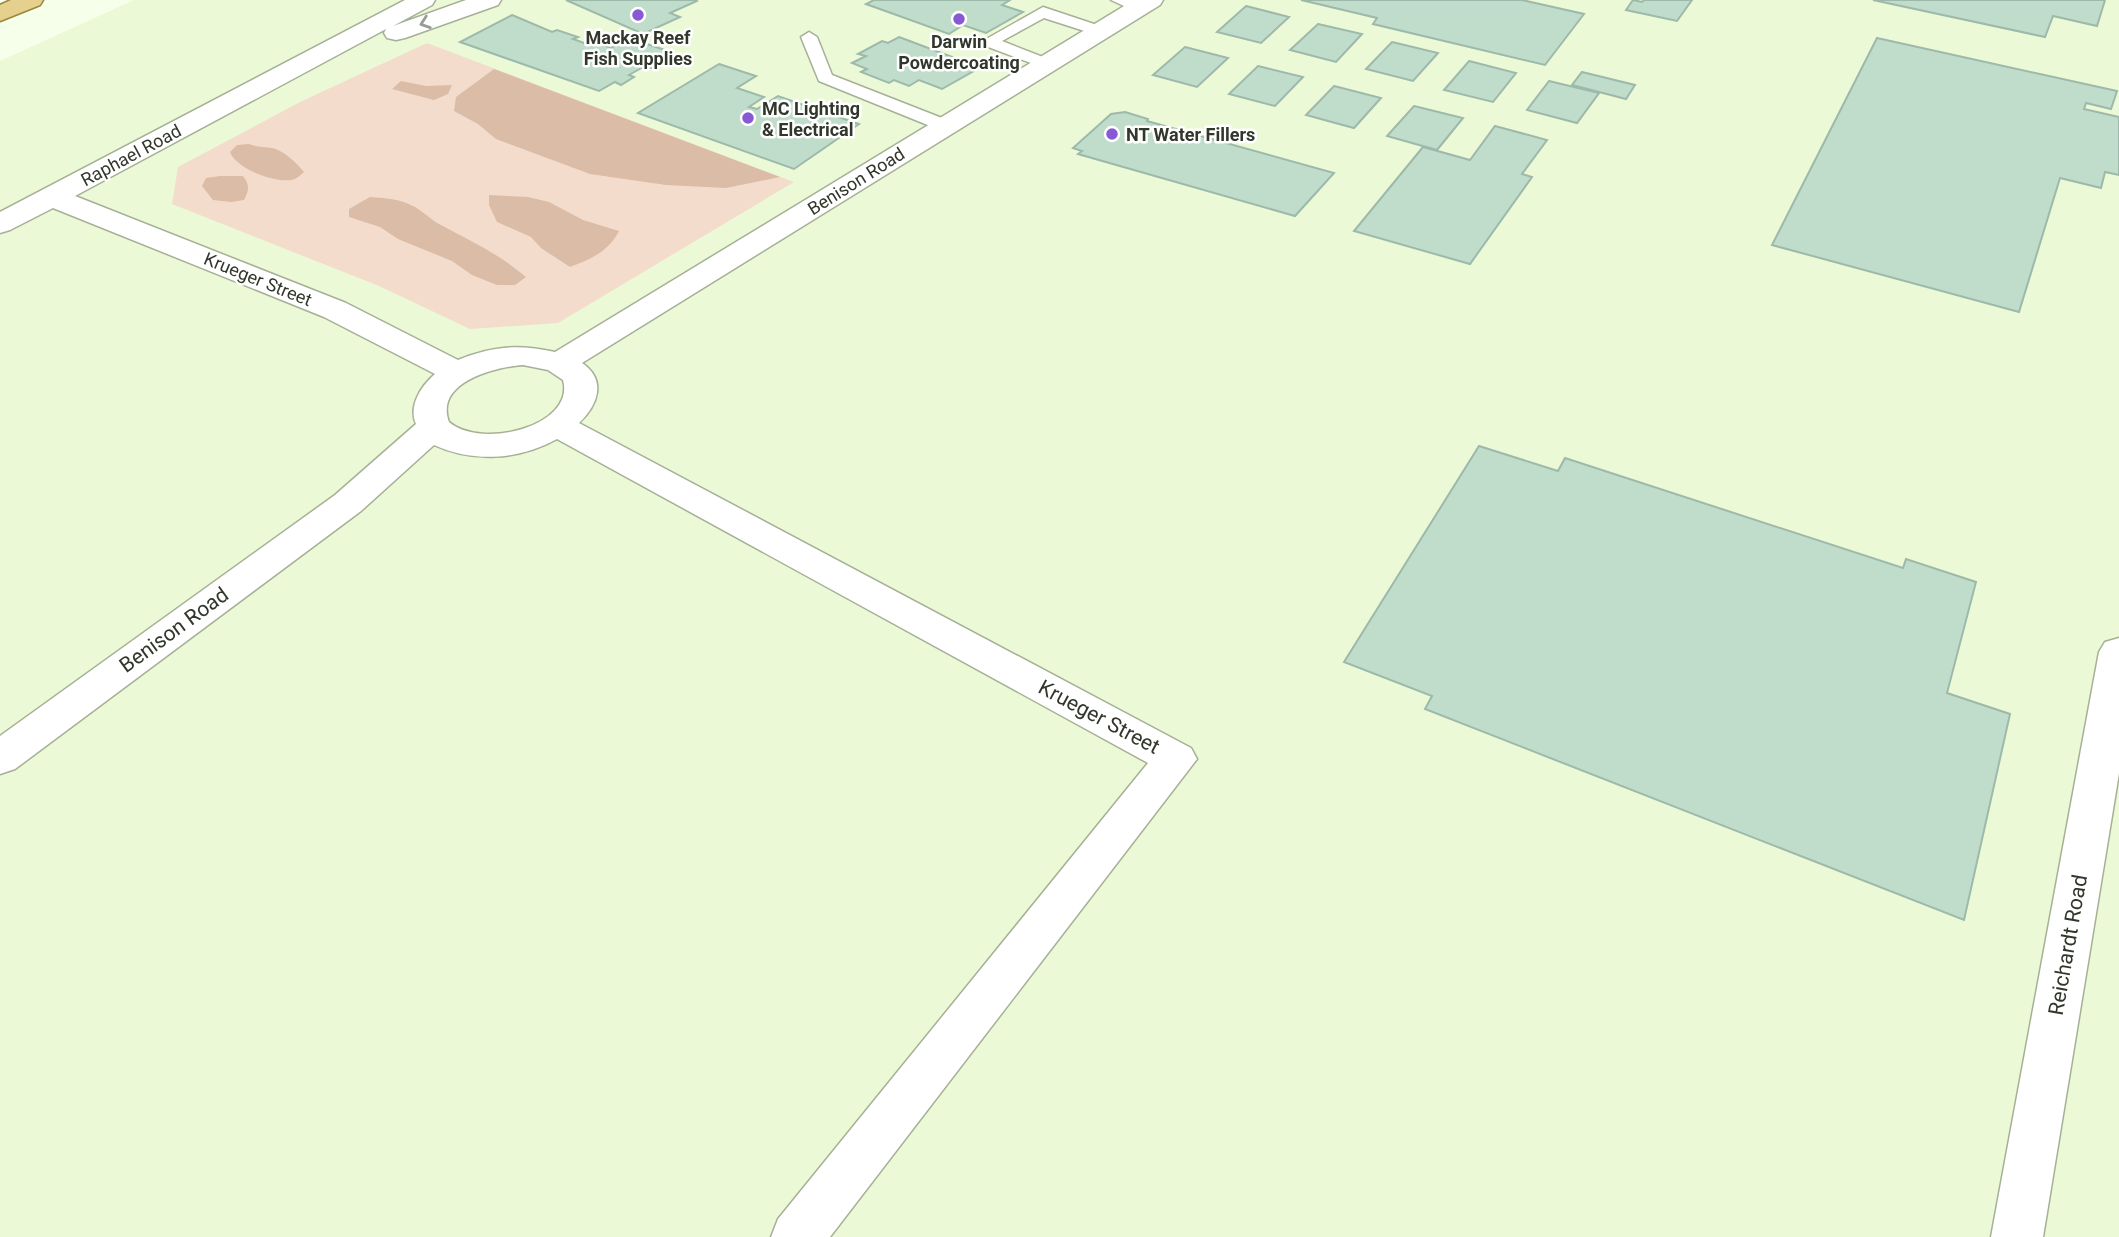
<svg xmlns="http://www.w3.org/2000/svg" width="2119" height="1237" font-family="Roboto,sans-serif">
<style>
.built{fill:#ebf9d6}
.green{fill:#f4dccc}
.forest{fill:#dabca7}
.building{fill:#c0ddcc;stroke:#9db9a9;stroke-width:2}
.lines{fill:none;stroke-linecap:round;stroke-linejoin:round}
.service-casing{stroke:#a6b096;stroke-width:3}
.minor-casing{stroke:#a6b096;stroke-width:3}
.primary-casing{stroke:#9b863b;stroke-width:3}
.service{fill:#fff;fill-rule:evenodd}
.minor{fill:#fff;fill-rule:evenodd}
.primary{fill:#e5d08e;fill-rule:evenodd}
.oneway{stroke:#989b96}
.poi-dot{fill:#875ad4;stroke:#fff;stroke-width:2.5}
.labels{text-anchor:middle;dominant-baseline:central;stroke-width:5;stroke-linejoin:round;paint-order:stroke}
.far-poi-label{font-size:18px;font-weight:bold;fill:#32372c;stroke:#fff}
.far-street-label{font-size:18px;fill:#32372c;stroke:#fff}
.street-label{font-size:21px;fill:#32372c;stroke:#fff}
</style>
<rect width="100%" height="100%" fill="#f6ffe9"/>
<polygon class="built" points="134,0 2119,0 2119,1237 0,1237 0,61"/>
<polygon class="green" points="427,43 794,182 558,323 470,329 379,286 172,204 178,167 300,102"/>
<g class="forest">
<polygon points="494,69 780,177 726,188 666,185 590,174 496,139 478,124 454,111 456,97"/>
<polygon points="401,81 426,86 452,85 448,94 434,100 392,89"/>
<path d="M249,144C258,147 263,147 272,148C283,150 298,164 304,172C301,175 298,177 295,179C278,185 236,169 230,152L237,145Z"/>
<path d="M220,176H243C250,185 249,190 244,200L231,202L213,200L202,186L206,178Z"/>
<path d="M489,195L528,197L549,202L583,220L619,231C608,252 591,259 570,267L541,248L531,237L497,222L489,205Z"/>
<path d="M370,197C385,198 400,199 413,206C423,211 431,220 441,225C474,243 496,252 526,277L515,285H497L472,275L452,261L398,239L380,227L349,217V209Z"/>
</g>
<g class="building">
<polygon points="566,0 696,0 697,1 670,13 680,17 643,34"/>
<polygon points="874,0 1010,0 1002,5 1023,12 986,33 963,25 949,34 866,4"/>
<polygon points="1301,0 1522,0 1584,14 1545,65 1373,24 1377,18"/>
<polygon points="1633,0 1642,2 1644,0 1692,0 1677,21 1626,10"/>
<polygon points="1873,0 2105,0 2097,26 2053,16 2045,37"/>
<polygon points="1246,6 1289,17 1261,43 1217,32"/>
<polygon points="512,15 552,32 557,30 578,37 573,39 592,46 597,43 611,48 627,39 635,40 671,52 668,54 673,56 651,68 645,66 629,75 634,77 621,85 615,82 599,91 460,42"/>
<polygon points="1318,24 1362,34 1336,62 1290,50"/>
<polygon points="899,37 968,63 979,68 942,89 919,80 909,86 894,80 889,83 861,72 867,69 852,63 866,56 858,54 882,41 888,43"/>
<polygon points="1877,38 2117,91 2111,109 2086,103 2084,109 2119,117 2119,175 2105,172 2101,188 2060,178 2019,312 1772,245"/>
<polygon points="1392,42 1438,53 1413,81 1366,69"/>
<polygon points="1185,47 1228,58 1197,87 1153,75"/>
<polygon points="1469,61 1516,73 1493,102 1444,90"/>
<polygon points="719,64 756,76 737,88 764,97 749,107 757,109 778,96 859,124 794,169 638,113"/>
<polygon points="1258,66 1303,77 1275,106 1229,94"/>
<polygon points="1582,72 1635,85 1626,99 1572,85"/>
<polygon points="1549,81 1599,93 1577,123 1527,110"/>
<polygon points="1334,86 1381,98 1354,128 1306,115"/>
<polygon points="1414,106 1463,118 1437,150 1387,136"/>
<polygon points="1125,112 1148,119 1147,121 1334,173 1295,216 1078,154 1082,151 1073,148 1111,114"/>
<polygon points="1495,126 1547,140 1522,174 1532,177 1470,264 1354,231 1423,147 1470,160"/>
<polygon points="1479,446 1558,471 1565,458 1903,568 1906,559 1976,582 1947,693 2010,714 1964,920 1425,709 1432,696 1344,662"/>
</g>
<g class="lines">
<g class="service-casing">
<g id="service">
<polygon points="1111,0 1133,0 1147,8 1139,13"/>
<polygon points="1043,7 1106,28 1108,31 1100,36 1044,18 1002,41 1053,61 1055,64 1053,67 1047,69 983,45 981,42"/>
<polygon points="809,32 817,37 832,75 952,122 955,126 952,130 940,130 819,81 801,37"/>
</g>
</g>
<g class="minor-casing">
<g id="minor">
<path d="M405,0H435L432,5L393,26L466,0H501L498,5L405,38L396,40L387,38L384,33L386,29L75,196L346,303L458,360C492,346 519,344 555,352L1134,0H1163L1160,5L582,363C607,380 598,405 579,423L1191,748L1197,759L830,1237H771L778,1219L1148,763L557,439C519,460 473,463 434,445L361,511L15,769L0,774V736L335,495L416,424C408,406 421,386 435,374L324,317L53,208L10,230L0,233V212ZM523,365L548,370L563,380C576,426 481,450 449,422C434,382 496,367 523,365Z"/>
<polygon points="2119,638 2119,773 2043,1237 1991,1237 2099,652 2105,642"/>
</g>
</g>
<g class="primary-casing">
<polygon id="primary" points="11,0 43,0 40,5 0,21 0,5"/>
</g>
<use href="#service" class="service"/>
<use href="#minor" class="minor"/>
<use href="#primary" class="primary"/>
</g>
<defs><path id="oneway-chevron" d="M-2-3.5L2.5 0L-2 3.5" fill="none" stroke-width="1.6" stroke-linecap="round" stroke-linejoin="round" transform="scale(1.75)"/></defs>
<use class="oneway" href="#oneway-chevron" transform="translate(425 23) rotate(161)"/>
<g class="poi-dot">
<circle cx="638" cy="15" r="7"/>
<circle cx="959" cy="19" r="7"/>
<circle cx="748" cy="118" r="7"/>
<circle cx="1112" cy="134" r="7"/>
</g>
<g class="labels">
<g class="far-poi-label">
<text x="638" y="37">Mackay Reef<tspan x="638" dy="21">Fish Supplies</tspan></text>
<text x="959" y="41">Darwin<tspan x="959" dy="21">Powdercoating</tspan></text>
<text x="762" y="108" text-anchor="start">MC Lighting<tspan x="762" dy="21">&amp; Electrical</tspan></text>
<text x="1126" y="134" text-anchor="start">NT Water Fillers</text>
</g>
<g class="far-street-label">
<text transform="translate(131 155) rotate(-28)">Raphael Road</text>
<text transform="translate(856 181) rotate(-32)">Benison Road</text>
<text transform="translate(258 279) rotate(22)">Krueger Street</text>
</g>
<g class="street-label">
<text transform="translate(174 630) rotate(-36)">Benison Road</text>
<text transform="translate(1099 717) rotate(28)">Krueger Street</text>
<text transform="translate(2068 945) rotate(-80)">Reichardt Road</text>
</g>
</g>
</svg>
